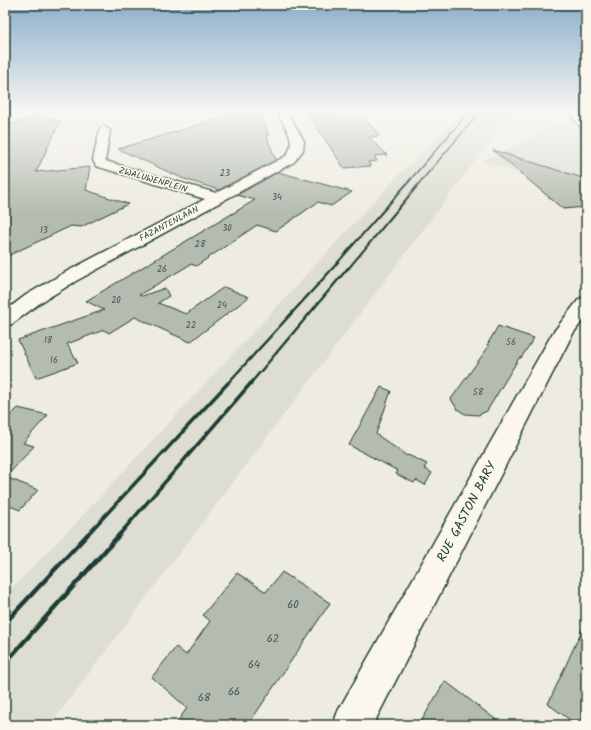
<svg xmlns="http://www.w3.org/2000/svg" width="591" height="730" font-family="Kalam,sans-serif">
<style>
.built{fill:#ddddd2}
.building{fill:#b4bbb0;stroke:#1f3d34}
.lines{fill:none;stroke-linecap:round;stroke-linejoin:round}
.minor-casing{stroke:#1f3d34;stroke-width:3}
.minor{fill:#fbf7ec;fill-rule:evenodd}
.rail-far4{stroke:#1f3d34;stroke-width:1.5}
.rail-far3{stroke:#1f3d34;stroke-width:2}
.rail-far2{stroke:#1f3d34;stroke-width:2.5}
.rail-far1{stroke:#1f3d34;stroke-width:3.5}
.rail{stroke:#1f3d34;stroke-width:4.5}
.labels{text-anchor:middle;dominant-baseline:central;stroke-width:3.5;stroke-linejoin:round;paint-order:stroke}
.number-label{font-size:9px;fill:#445c53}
.far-street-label{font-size:9px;fill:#1f3d34;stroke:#fbf7ec}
.near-number-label{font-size:11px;fill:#445c53}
.near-street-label{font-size:13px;fill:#1f3d34;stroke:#fbf7ec}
</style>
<rect width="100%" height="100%" fill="#eeece1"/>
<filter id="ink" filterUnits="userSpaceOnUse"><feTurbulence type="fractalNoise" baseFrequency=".025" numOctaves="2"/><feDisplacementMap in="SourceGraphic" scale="8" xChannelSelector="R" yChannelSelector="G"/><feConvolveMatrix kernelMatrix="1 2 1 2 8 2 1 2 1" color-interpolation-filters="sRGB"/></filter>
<g filter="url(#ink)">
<g class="built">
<polygon points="459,112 512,112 50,725 5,725 5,595 72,527 400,174 450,125"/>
<polygon points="561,121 586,135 586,195 482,161 529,139 552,124"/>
</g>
<g class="building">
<polygon points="237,112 259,112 269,135 266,135 276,160 219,190 184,179 118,149 229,116 228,115 238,115"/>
<polygon points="307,112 360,112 379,136 369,137 387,155 374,156 377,161 368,162 371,166 344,168"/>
<polygon points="41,116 60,122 36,172 90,167 86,190 128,204 81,227 71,226 5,257 5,126"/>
<polygon points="493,150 586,179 586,207 563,209"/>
<polygon points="278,172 352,192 331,206 318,202 276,231 257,225 196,266 191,264 139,295 142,296 165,288 169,296 158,303 186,314 224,287 249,297 190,342 135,317 109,333 104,330 67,344 78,363 36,378 18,340 104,310 86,301 255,200 237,195"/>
<polygon points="498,326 534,338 521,358 519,358 487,411 478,415 465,414 457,409 451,399 489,346 487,345"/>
<polygon points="381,387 391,391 376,434 407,456 408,455 427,464 424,468 432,473 425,485 416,480 414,483 396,474 398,471 349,445"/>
<polygon points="18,408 48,415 23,443 34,446 6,477 38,490 20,510 5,504 5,421"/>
<polygon points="282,572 330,603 248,725 175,725 187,708 152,677 176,647 186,655 210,621 203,615 237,573 266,592"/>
<polygon points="586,621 586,725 577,725 548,704"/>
<polygon points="445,681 503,725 419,725"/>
</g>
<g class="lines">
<g class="minor-casing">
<g id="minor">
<path d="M277,112H287L304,141L303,150L294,162L76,281L40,303L12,324L5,326V311L26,295L64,273L205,199L96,166L93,160L100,128L104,127L110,130L105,161L216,193L286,156C298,140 285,128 277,112Z"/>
<polygon points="574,112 584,112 582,116 586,120 586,130 582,129 572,116"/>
<polygon points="586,297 586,316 572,335 373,725 333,725 338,711 552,334 579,299"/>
</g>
</g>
<use href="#minor" class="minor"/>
<g class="rail-far4">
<polyline points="410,180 469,112"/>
<polyline points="422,180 480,112"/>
</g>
<g class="rail-far3">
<polyline points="332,269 411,179"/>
<polyline points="348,269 423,179"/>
</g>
<g class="rail-far2">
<polyline points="227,384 333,268"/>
<polyline points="250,384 348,268"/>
</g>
<g class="rail-far1">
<polyline points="87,535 228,383"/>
<polyline points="119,535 251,383"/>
</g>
<g class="rail">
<polyline points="5,623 88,534"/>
<polyline points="5,663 120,534"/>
</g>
</g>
</g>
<linearGradient id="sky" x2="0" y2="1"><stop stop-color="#8bafcb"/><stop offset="0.52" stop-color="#f7f6f2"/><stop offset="1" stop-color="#f7f6f2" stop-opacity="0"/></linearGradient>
<rect width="591" height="214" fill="url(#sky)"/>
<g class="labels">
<g class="number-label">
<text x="225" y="173">23</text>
<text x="277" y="197">34</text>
<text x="227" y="228">30</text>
<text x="44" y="230">13</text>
<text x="200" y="244">28</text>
<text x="162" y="269">26</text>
<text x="116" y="300">20</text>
<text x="222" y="305">24</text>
<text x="191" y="325">22</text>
<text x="48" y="340">18</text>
<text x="511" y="342">56</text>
<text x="54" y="360">16</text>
<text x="478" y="392">58</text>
</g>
<g class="far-street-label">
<text transform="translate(153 180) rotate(16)">ZWALUWENPLEIN</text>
<text transform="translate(169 224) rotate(-28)">FAZANTENLAAN</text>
</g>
<g class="near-number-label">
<text x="293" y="605">60</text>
<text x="273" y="639">62</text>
<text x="254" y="665">64</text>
<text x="234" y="692">66</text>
<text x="204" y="698">68</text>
</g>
<g class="near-street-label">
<text transform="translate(467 512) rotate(-62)">RUE GASTON BARY</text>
</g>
</g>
<rect width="591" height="730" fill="none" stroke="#fbf7ec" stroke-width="20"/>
<rect x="10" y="10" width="571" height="710" fill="none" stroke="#1f3d34" stroke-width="1.5" filter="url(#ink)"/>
</svg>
